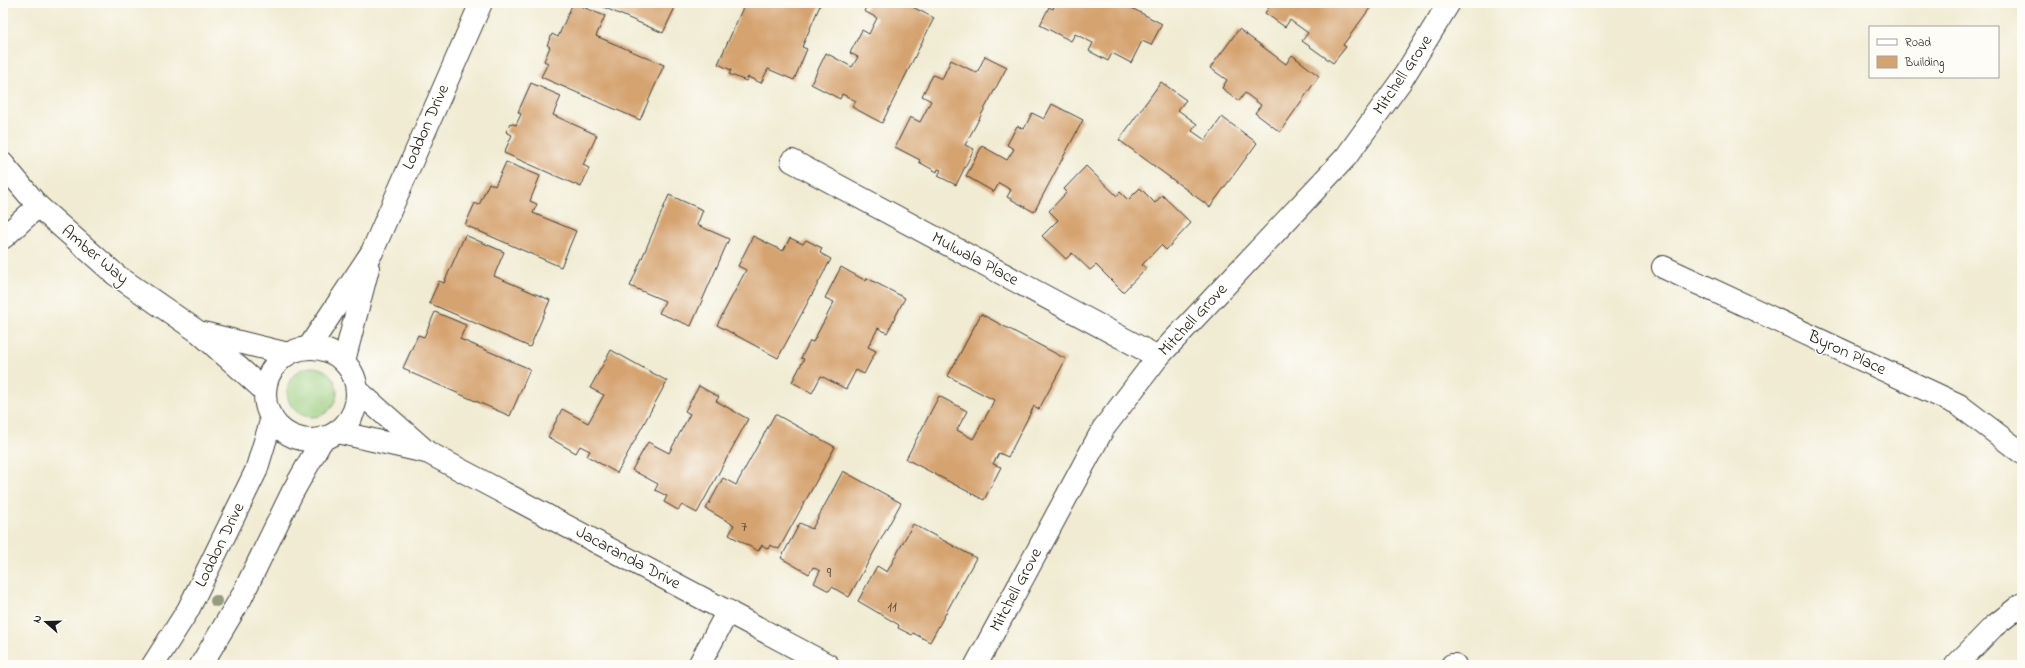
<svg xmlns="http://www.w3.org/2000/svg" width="2025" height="668" font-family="'Indie Flower',sans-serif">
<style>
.green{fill:#99cc7d;stroke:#5a744c}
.building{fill:#d5a370}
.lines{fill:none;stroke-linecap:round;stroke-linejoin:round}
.minor-casing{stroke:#3c3b37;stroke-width:24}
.tertiary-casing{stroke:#3c3b37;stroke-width:24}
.minor{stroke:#fff;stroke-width:22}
.tertiary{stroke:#fff;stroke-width:22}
.tree{fill:#949b81}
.labels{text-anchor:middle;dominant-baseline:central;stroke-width:3;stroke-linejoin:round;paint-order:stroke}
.number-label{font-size:15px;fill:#4a3e31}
.street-label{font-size:17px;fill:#1c1c1c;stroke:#fdfcf7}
</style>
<rect width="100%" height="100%" fill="#fdfcf7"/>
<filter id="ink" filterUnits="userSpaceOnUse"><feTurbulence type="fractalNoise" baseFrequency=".025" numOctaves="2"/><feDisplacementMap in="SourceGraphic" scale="8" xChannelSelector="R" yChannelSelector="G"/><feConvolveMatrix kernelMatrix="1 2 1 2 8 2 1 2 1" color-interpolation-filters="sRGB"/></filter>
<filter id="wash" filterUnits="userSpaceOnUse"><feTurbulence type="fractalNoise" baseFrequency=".012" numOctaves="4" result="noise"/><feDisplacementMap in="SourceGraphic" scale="16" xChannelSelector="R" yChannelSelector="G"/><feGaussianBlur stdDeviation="0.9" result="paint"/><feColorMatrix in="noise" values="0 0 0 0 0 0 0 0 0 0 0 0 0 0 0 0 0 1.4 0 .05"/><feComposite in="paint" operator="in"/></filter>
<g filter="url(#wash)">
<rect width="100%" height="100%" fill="#f0ebd2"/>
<circle class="green" cx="312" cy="392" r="25"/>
<g id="blocks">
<g class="building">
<polygon points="573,3 605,16 596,36 664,65 640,120 541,77 548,63 544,61 550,47 547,45 552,34 558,37"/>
<polygon points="594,3 677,3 663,33"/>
<polygon points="745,3 821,3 802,47 807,49 794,80 768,69 761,83 748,77 746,81 729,74 731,70 718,64"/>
<polygon points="869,3 905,3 934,18 882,123 852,107 856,101 842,94 840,99 811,84 826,53 852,67 858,57 850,53 862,30 869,34 877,18 864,11"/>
<polygon points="1055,3 1122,3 1162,24 1151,45 1142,41 1131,63 1112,53 1108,61 1089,51 1093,43 1075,34 1071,41 1040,25 1049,7 1053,9"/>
<polygon points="1266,3 1371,3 1373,4 1343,45 1346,47 1333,63 1302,41 1308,33 1290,20 1285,27 1265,13 1270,6"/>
<polygon points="1239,29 1286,64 1292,55 1319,76 1280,132 1255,113 1261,105 1245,93 1239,101 1222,88 1227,80 1210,68"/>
<polygon points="985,56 1007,67 965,145 974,149 956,185 938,176 941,170 938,169 937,172 919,162 920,160 895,147 910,117 920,122 931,101 922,96 933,75 942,79 951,60 977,73"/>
<polygon points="1161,82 1186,100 1178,110 1197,124 1192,131 1205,140 1222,117 1257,143 1210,207 1119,140"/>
<polygon points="531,83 561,96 553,115 597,135 583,165 589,168 581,187 504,153 512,135 506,132 510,123 516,125 521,114 518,112"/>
<polygon points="1052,104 1083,120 1034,212 1007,197 1011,190 999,183 994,192 966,176 982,146 1007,160 1014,149 1007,145 1017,126 1024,129 1032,113 1044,119"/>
<polygon points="506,162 540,176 530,201 537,204 533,213 576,231 561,267 465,225 475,203 479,205 489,183 495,186"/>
<polygon points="1086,166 1117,196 1120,192 1128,200 1140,188 1155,203 1162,195 1191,223 1166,250 1161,245 1142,265 1146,268 1123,292 1096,265 1090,270 1072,253 1066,259 1042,236 1058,220 1049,211 1067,192 1064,189"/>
<polygon points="669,195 703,210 697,225 729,239 691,326 659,313 665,301 630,286"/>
<polygon points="465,235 504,252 494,276 550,300 530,347 429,303 439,281 444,283"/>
<polygon points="753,236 783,251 790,238 803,244 806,240 822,248 820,253 831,259 778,358 717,325 746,270 738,266"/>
<polygon points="841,267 866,281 867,278 905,298 887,333 878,328 868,347 876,351 864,374 856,370 846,389 821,376 812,393 792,382 804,359 801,358 810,341 813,342 834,302 825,298"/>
<polygon points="435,312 466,325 460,339 530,369 510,416 409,372 410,371 403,368 418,335 424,337"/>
<polygon points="981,314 1066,359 1039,409 1034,406 1008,457 999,453 993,464 1001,467 984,500 906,459 939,396 967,411 957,430 973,439 990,409 994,400 948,376"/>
<polygon points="611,350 667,381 617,473 587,456 590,451 580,446 576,453 548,437 562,409 588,423 604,395 590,388"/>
<polygon points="699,386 719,397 716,401 748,419 697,513 682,505 678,510 664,502 667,496 655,490 658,484 632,470 648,442 669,453 690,414 685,411"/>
<polygon points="775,414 835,447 779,549 770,545 768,549 762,545 758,551 729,535 734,525 706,509 723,478 736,485"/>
<polygon points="843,471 901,503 849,597 832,587 829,591 814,583 820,571 813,567 809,574 781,558 800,523 812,529"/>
<polygon points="913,524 976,558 930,642 913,633 912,635 898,628 899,625 858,601 877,566 887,572"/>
</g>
</g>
</g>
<g filter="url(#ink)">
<use href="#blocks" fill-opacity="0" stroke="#3c3b37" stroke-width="1"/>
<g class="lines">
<g class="minor-casing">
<g id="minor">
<polyline points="792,161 1158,357"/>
<polyline points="3,164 38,206 116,275 200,333 265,391"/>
<polyline points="3,238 38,206"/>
<polyline points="1663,267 1959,405 2022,453"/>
<polyline points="203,333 288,354"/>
<polyline points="357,390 427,452 828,665"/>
<polyline points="337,432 426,452"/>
<polyline points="699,665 728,611"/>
<polyline points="976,665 1103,429 1158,357 1346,157 1401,81 1449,3"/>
<polyline points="1452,665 1455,665"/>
<polyline points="1956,665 1993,627 2022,604"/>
</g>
</g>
<g class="tertiary-casing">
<g id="tertiary">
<polyline points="309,347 372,252 481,3"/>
<circle cx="311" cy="394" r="46"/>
<polyline points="344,361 368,268"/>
<polyline points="153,665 188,610 256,471 272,418"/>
<polyline points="201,665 241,598 292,493 323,438"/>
</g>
</g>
<use href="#minor" class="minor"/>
<use href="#tertiary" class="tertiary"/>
</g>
<circle class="tree" cx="216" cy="601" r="6"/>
</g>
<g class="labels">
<g class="number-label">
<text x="744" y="527">7</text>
<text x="829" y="573">9</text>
<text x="892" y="607">11</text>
</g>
<g class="street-label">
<text transform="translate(1403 75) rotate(-56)">Mitchell Grove</text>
<text transform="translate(426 127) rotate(-66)">Loddon Drive</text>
<text transform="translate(95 255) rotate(40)">Amber Way</text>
<text transform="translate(975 259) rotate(28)">Mulwala Place</text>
<text transform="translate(1193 320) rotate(-47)">Mitchell Grove</text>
<text transform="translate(1847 353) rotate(25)">Byron Place</text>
<text transform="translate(220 545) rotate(-64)">Loddon Drive</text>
<text transform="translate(628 558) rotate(28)">Jacaranda Drive</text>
<text transform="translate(1016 590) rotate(-62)">Mitchell Grove</text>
</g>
</g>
<rect width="2025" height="668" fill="none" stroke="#fdfcf7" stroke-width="16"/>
<rect x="1869" y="26" width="130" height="52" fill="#fdfcf7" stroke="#a3a29f"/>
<rect x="1877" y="39" width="20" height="6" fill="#ffffff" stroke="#a3a29f"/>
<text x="1905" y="46" font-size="12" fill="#1c1c1c">Road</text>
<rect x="1877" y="56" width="20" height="12" fill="#d5a370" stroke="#a3a29f"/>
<text x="1905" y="66" font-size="12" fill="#1c1c1c">Building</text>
<g transform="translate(46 622) rotate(290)" stroke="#fdfcf7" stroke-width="3" paint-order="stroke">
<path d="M0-3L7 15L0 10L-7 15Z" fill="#1c1c1c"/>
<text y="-6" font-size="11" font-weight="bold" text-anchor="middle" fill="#1c1c1c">N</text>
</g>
</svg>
